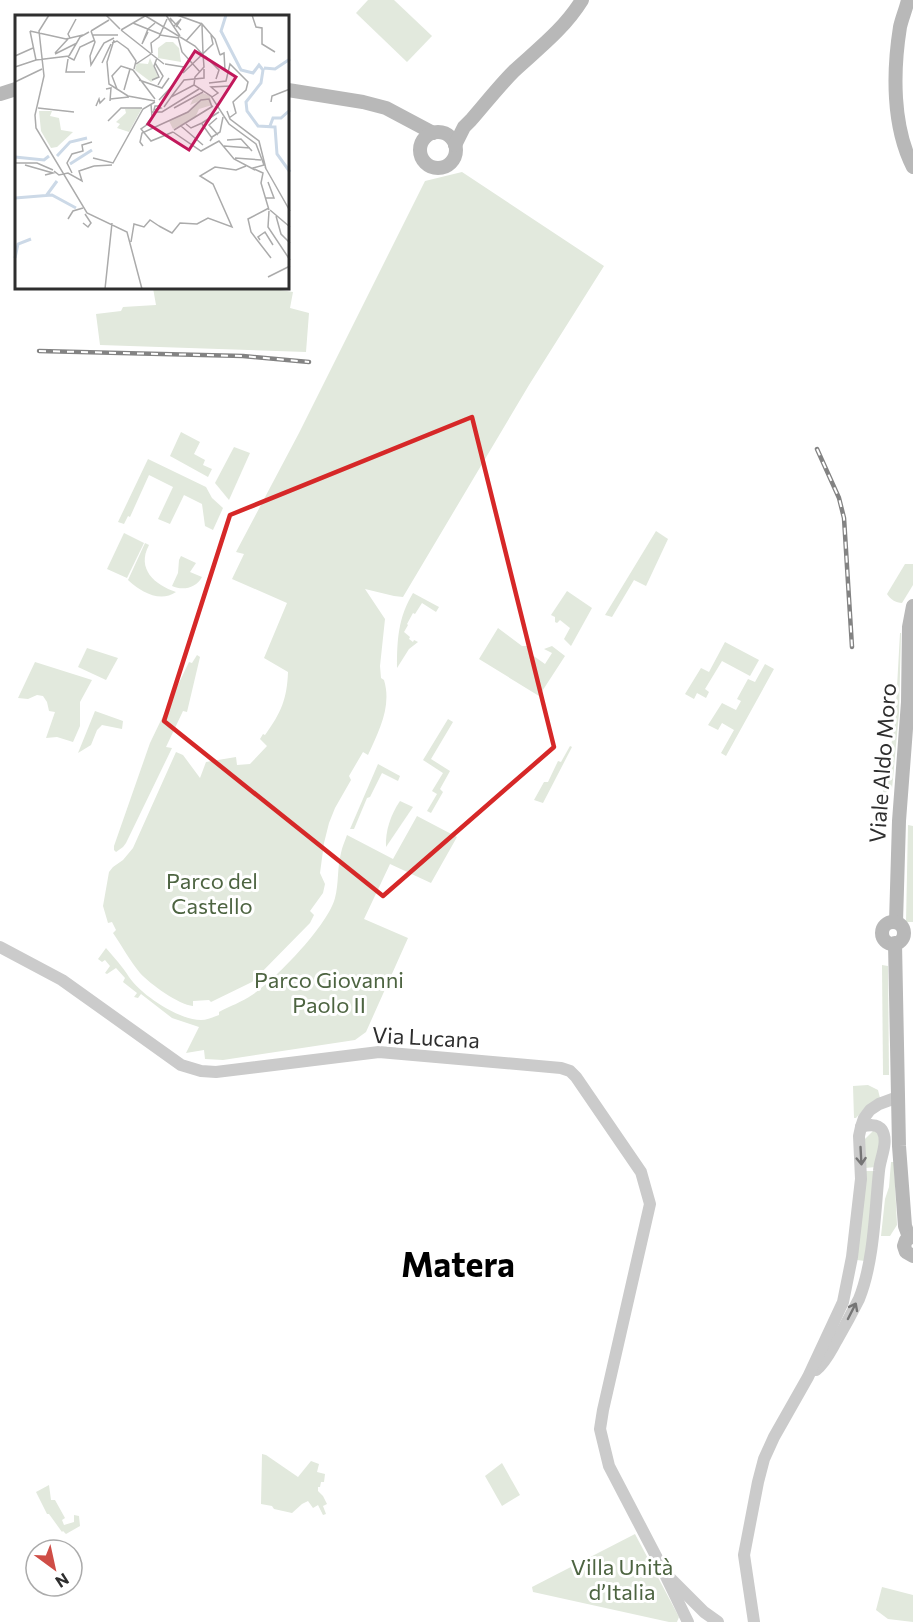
<svg xmlns="http://www.w3.org/2000/svg" width="913" height="1622" font-family="Commissioner,sans-serif">
<style>
.green{fill:#e2e9dd}
.lines{fill:none;stroke-linecap:round;stroke-linejoin:round}
.tertiary{stroke:#cbcbcb;stroke-width:12}
.secondary{stroke:#b8b8b8;stroke-width:14}
.rail-casing{stroke:#838383;stroke-width:4.5}
.rail{stroke:#fff;stroke-width:2;stroke-dasharray:7;stroke-linecap:butt}
.oneway{stroke:#757575}
.marked{fill:none;stroke:#d62828;stroke-width:4.5;stroke-linejoin:round}
.labels{text-anchor:middle;dominant-baseline:central;stroke-width:6;stroke-linejoin:round;paint-order:stroke}
.street-label{font-size:22px;fill:#2e2e2e;stroke:#fff}
.park-label{font-size:22px;fill:#4d6441;stroke:#fff}
.town-label{font-size:34px;font-weight:bold;fill:#000;stroke:#fff}
.inset-river{fill:none;stroke:#ccd9e7;stroke-width:3}
.inset-road{fill:none;stroke:#ababab;stroke-width:1.5}
.view{fill:#c2185b;fill-opacity:0.15;stroke:#c2185b;stroke-width:3}
.inset-edge{fill:none;stroke:#2e2e2e;stroke-width:3}
</style>
<rect width="100%" height="100%" fill="#fff"/>
<g class="green">
<polygon points="368,0 394,0 432,36 407,62 356,13"/>
<path d="M462,172L604,266L529,385L403,597L394,596L365,589L385,619L380,666L381,678L384,680C392,706 379,731 368,755L363,752L349,776L351,780L335,808L329,823L324,843L320,873L325,884L323,893L310,911L314,915L310,923L252,982L211,1002L209,1000L193,1001V1006C179,1005 150,984 140,973C130,961 122,946 113,933L116,930L112,922L108,923L103,906L109,872L113,867L123,860L133,848L176,752L183,755L200,778L206,762L236,757L237,765L250,764L267,746L260,739L263,734L265,735C281,713 287,699 288,672L264,658L287,603L232,579L244,554L236,552L299,433L425,181Z"/>
<polygon points="153,288 268,288 293,292 290,308 309,313 306,352 100,345 96,314 121,311 123,307 156,305"/>
<polygon points="181,432 200,442 194,454 205,460 203,465 212,469 208,477 170,456"/>
<polygon points="234,447 250,453 229,500 215,483"/>
<polygon points="148,459 206,487 212,498 223,508 213,530 205,526 202,504 184,495 170,524 158,519 173,487 149,475 130,517 128,516 124,524 118,522"/>
<polygon points="656,531 668,539 646,586 634,580 612,617 605,615"/>
<polygon points="124,533 144,543 127,578 107,569"/>
<path d="M145,543L149,545C136,569 155,585 176,592C160,603 141,592 128,580Z"/>
<path d="M181,556L196,563L190,572L202,577C196,588 183,591 172,586L178,573L179,560Z"/>
<path d="M905,564H913V585L902,603C896,603 890,599 887,594Z"/>
<polygon points="567,591 592,608 571,646 564,639 570,628 560,620 557,623 555,622 555,617 551,615"/>
<path d="M413,593L439,607L436,612L422,603L415,614L413,613L407,624L408,625L404,632L410,637L409,639L413,642L414,640L418,642L409,649L397,668C397,640 398,618 413,593Z"/>
<polygon points="498,628 522,646 531,646 528,652 545,664 552,653 544,649 552,646 565,656 539,696 479,659"/>
<polygon points="900,633 901,633 899,713 892,789 884,794 883,792 895,723"/>
<polygon points="725,642 759,660 750,676 722,661 705,689 709,692 706,698 697,693 694,699 685,694 701,668 709,672"/>
<polygon points="87,648 118,658 106,680 78,667"/>
<polygon points="197,655 200,657 187,712 183,711 166,747 172,748 126,843 123,847 116,852 114,850 114,846 150,743 189,662 192,663"/>
<polygon points="35,662 92,680 80,702 80,726 73,742 57,737 46,738 55,712 49,711 47,702 43,696 37,695 28,699 18,698"/>
<polygon points="765,664 774,669 726,756 721,753 734,730 722,723 718,730 708,725 722,703 736,710 741,701 737,699 748,679 755,682"/>
<polygon points="95,711 123,721 122,729 102,725 97,730 91,745 78,753"/>
<polygon points="448,719 453,722 431,759 450,771 440,789 443,792 431,813 427,811 437,794 432,791 443,773 423,760"/>
<polygon points="570,746 572,747 543,803 534,800 544,782 548,782 558,761 561,762"/>
<polygon points="378,764 400,776 398,781 382,773 370,797 367,798 354,829 350,829"/>
<path d="M400,801L413,807L386,847C385,831 391,814 400,801Z"/>
<path d="M417,816L457,837L431,883L390,864L364,919L408,938L366,1032L355,1040L223,1060L205,1059L204,1050L186,1053L199,1027L172,1018L141,994L138,998L134,997L137,993L123,982L125,978L116,968L107,974L105,973L110,966L105,960L102,962L98,959L106,948C110,953 114,957 118,962C122,967 126,972 129,977C141,995 179,1020 201,1020C207,1020 213,1017 219,1015V1012C230,1006 242,1002 252,995C276,979 328,925 335,898C339,883 337,868 341,853C342,847 345,841 347,835L393,859Z"/>
<polygon points="908,825 913,826 913,922 906,922"/>
<polygon points="882,965 888,966 889,1075 883,1075"/>
<polygon points="868,1085 878,1090 880,1098 867,1106 856,1118 854,1118 853,1086"/>
<polygon points="873,1131 876,1131 880,1137 876,1167 865,1168 865,1139"/>
<polygon points="891,1162 894,1162 897,1225 890,1236 881,1236 885,1199 889,1187"/>
<polygon points="865,1171 876,1171 865,1261 857,1260"/>
<polygon points="262,1454 266,1455 298,1477 311,1461 319,1464 317,1472 325,1474 324,1482 321,1482 320,1487 318,1487 318,1491 323,1496 327,1504 323,1506 326,1514 323,1515 318,1505 313,1508 308,1501 302,1504 292,1513 274,1509 272,1506 261,1504"/>
<polygon points="502,1463 520,1495 502,1506 485,1476"/>
<polygon points="49,1485 51,1500 55,1500 65,1518 62,1520 64,1525 74,1522 74,1515 79,1516 80,1526 66,1534 63,1531 62,1532 49,1514 47,1514 36,1492"/>
<polygon points="635,1534 679,1617 677,1622 669,1622 533,1592 532,1587"/>
<polygon points="882,1587 913,1595 913,1622 888,1619 876,1610"/>
</g>
<g class="lines">
<g class="tertiary">
<polyline points="0,947 62,980 181,1065 201,1071 216,1072 379,1052 561,1068 570,1071 576,1077 641,1172 650,1204 603,1410 600,1429 609,1466 657,1558 688,1622"/>
<path d="M816,1370C826,1362 831,1350 837,1340C845,1326 852,1313 859,1299C874,1262 875,1210 879,1171C880,1158 889,1142 882,1130C877,1123 868,1125 861,1127"/>
<polyline points="670,1578 704,1612 718,1622"/>
<polyline points="754,1622 744,1555 758,1482 764,1459 774,1437 808,1377 843,1302 852,1257 861,1179 859,1136 861,1127 864,1118 870,1110 879,1104 898,1097"/>
</g>
<g class="secondary">
<path d="M908,0C906,9 902,18 900,27C893,71 892,126 913,167"/>
<polyline points="288,90 363,102 386,108 433,133"/>
<polyline points="0,94 16,89"/>
<circle cx="438" cy="150" r="18"/>
<path d="M455,145L464,127L471,120C485,104 499,86 514,71C539,48 564,29 582,0"/>
<polyline points="896,922 899,821 908,702 909,627 913,606"/>
<circle cx="893" cy="933" r="11"/>
<polyline points="895,943 899,1146 905,1226 909,1237"/>
<polyline points="913,1236 906,1240 904,1246 906,1252 913,1256"/>
</g>
<g class="rail-casing">
<g id="rail">
<polyline points="39,351 243,356 309,362"/>
<polyline points="817,449 839,498 844,518 852,647"/>
</g>
</g>
<use href="#rail" class="rail"/>
</g>
<defs><path id="oneway-shaft" d="M-6 0H5M1.5-3L5.5 0L1.5 3" fill="none" stroke-width="1.6" stroke-linecap="round" stroke-linejoin="round" transform="scale(1.5)"/></defs>
<g class="oneway">
<use href="#oneway-shaft" transform="translate(861 1156) rotate(87)"/>
<use href="#oneway-shaft" transform="translate(852 1311) rotate(-63)"/>
</g>
<path class="marked" d="M472,417L554,747L383,896L164,721L230,515Z"/>
<g class="labels">
<g class="street-label">
<text transform="translate(882 763) rotate(-86)">Viale Aldo Moro</text>
<text transform="translate(426 1037) rotate(3)">Via Lucana</text>
</g>
<g class="park-label">
<text x="212" y="880">Parco del<tspan x="212" dy="25">Castello</tspan></text>
<text x="329" y="979">Parco Giovanni<tspan x="329" dy="25">Paolo II</tspan></text>
<text x="622" y="1566">Villa Unità<tspan x="622" dy="25">d’Italia</tspan></text>
</g>
<g class="town-label">
<text x="458" y="1263">Matera</text>
</g>
</g>
<g transform="translate(15 15)">
<rect width="274" height="274" fill="#fff"/>
<path d="M151,27H158L164,33L166,47L143,43V33ZM135,43L143,62L136,67L120,55L122,48L133,49ZM188,78L195,81L197,90L184,94L180,103L158,114L154,106L172,97L182,87L175,90L178,84ZM127,93L114,117L102,113L105,109L101,107L111,98L110,94ZM24,96H37L35,101L44,103L46,115L58,117L42,132L36,133L26,116Z" fill="#e2e9dd"/>
<path class="inset-river" d="M211,0L206,16L226,55L238,58L244,50L248,55L246,68L231,87L232,96L243,111L260,112L262,139L275,157M249,53L260,54L275,44M255,111L258,103H266L275,95M42,141L55,127L72,123M0,142L29,145L34,141M55,149L77,135M31,181L42,166M0,183L37,180L61,193M0,243L3,229L16,224"/>
<path class="inset-road" d="M34,0L24,16L29,61L20,100L21,113L72,198L112,217L127,274M91,0L105,14M129,0L180,31L188,40M151,0L165,21M162,0L187,9L200,24L205,40M237,0L241,12L247,13V29L260,37M157,6L155,3L166,15M118,8L145,19M187,10L188,39M159,11L166,4L161,12M106,15L130,1M106,15L149,49M15,16L51,24L68,20M15,16L21,45M76,16L80,27L75,41L76,50L89,28L99,23M76,16L94,5M133,17L127,29L133,14L140,8M77,20H103M145,20L164,23M163,22L167,37L185,57M55,23L53,19L61,4M99,25L92,47L94,69L113,81L140,86M171,26L187,8M97,28L102,26L113,34L121,46L119,54M94,33L87,48L96,29M40,38L53,24M137,38L136,28L144,22L152,4M40,39L62,28M188,39L189,52L180,62L179,70L196,81L214,109L241,129L249,150L238,153M205,40L209,38L210,55M0,41L18,33M54,41L65,22L74,17M190,41L204,55L201,64M53,42L59,45L65,32L80,25M53,44L51,57H70M140,48L148,61L143,70M121,49L136,39M150,49L169,52M0,52L21,45L54,41M168,58L198,29L196,20M124,65L147,73L154,63M137,65L144,62L139,51L142,43M0,67L27,54M194,68L211,66L215,49L233,67L231,75L218,87L221,98L214,103M91,74L96,73L95,86M102,74L97,61L106,51L118,55L140,84M109,75L115,54M156,82L169,65L189,63V54M197,82L203,78L196,72L216,71M95,84L114,82M144,85L160,68M256,87L257,81L275,74M81,91L84,84L85,88L90,83M140,91H143L146,93L139,95ZM149,92L156,82L179,70M23,93L59,97M159,93L188,77M212,96L215,104L244,126L251,154M136,97H147L184,74M202,103L194,110L203,120M93,106L106,93H127M187,108L204,97M133,109L126,114L136,126L158,117M171,109L176,113L187,108M187,109L197,123L195,126M131,110L137,102L136,89M166,111L188,130M159,115L198,91M158,117L186,136L204,126L219,144L240,155M197,122L205,117L208,102M212,125L226,124L237,136M128,131L125,127L127,118L173,97L186,85L194,84L197,92M209,131L235,133M78,143L98,148L128,94L140,87M220,143L246,145M0,148H22L38,155M10,150L38,158L30,160M79,151L97,150M250,152L275,196M237,153L248,158L246,168L254,195M39,156L44,160L53,158L67,166L64,156L79,151M57,158L52,148L57,139L68,136L67,130L77,127M251,183H259L253,167M254,193L233,204L236,217L256,243M255,195L275,212M254,196L253,212L275,245M261,201L266,219L275,228M53,204L58,196L68,193M68,208L73,212L76,208L70,199M144,211L157,218L165,208L182,209L193,203L217,212L198,169L185,161L200,152L221,155L231,151M245,225L243,222L250,217L258,230M116,227L119,209L129,212L135,205L144,211M253,262L275,251M90,274L97,208"/>
<path class="view" d="M180,36L221,62L174,135L133,109Z"/>
<rect width="274" height="274" class="inset-edge"/>
</g>
<g transform="translate(54 1568) rotate(147)"><circle r="28" fill="#ffffff" stroke="#ababab" stroke-width="1.5"/>
<path d="M0-4.5L10 22L0 15L-10 22Z" fill="#cf4d46"/>
<text y="-9" font-size="16" font-weight="bold" text-anchor="middle" fill="#2e2e2e">N</text>
</g>
</svg>
